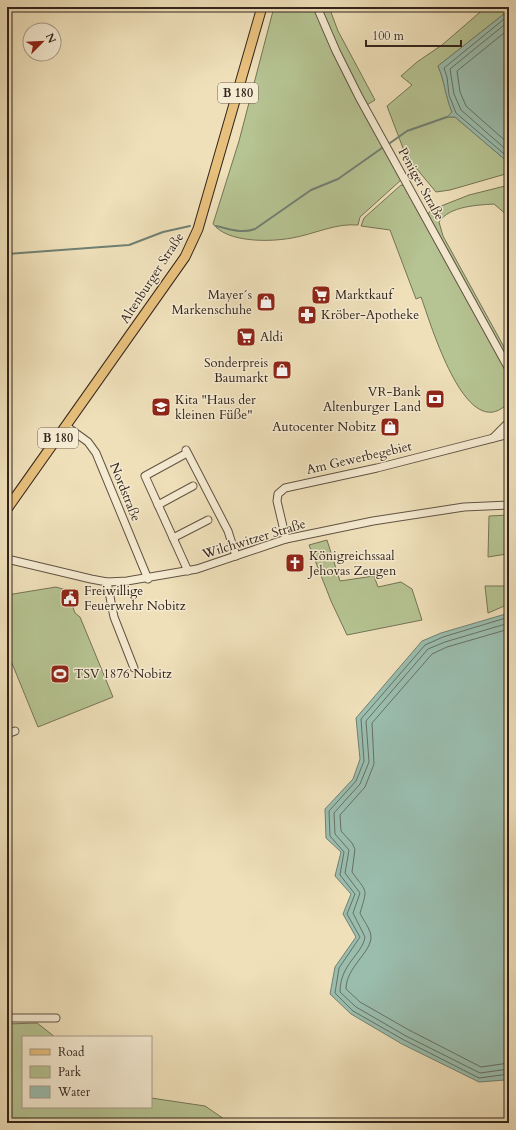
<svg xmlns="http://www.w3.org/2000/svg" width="516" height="1130" font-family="Cardo,serif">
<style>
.green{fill:#b6c392;stroke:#747456}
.water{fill:#9abdae;stroke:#708073}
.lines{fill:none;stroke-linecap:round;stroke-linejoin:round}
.shore{stroke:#667064;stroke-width:1}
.stream{stroke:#708073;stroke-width:2}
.minor-casing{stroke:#615343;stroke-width:9}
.major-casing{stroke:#32241b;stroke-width:11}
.minor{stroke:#f5ebd2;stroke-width:7}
.major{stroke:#e8c07d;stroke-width:9}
.labels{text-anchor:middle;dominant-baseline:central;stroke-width:3;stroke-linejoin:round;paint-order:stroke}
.shield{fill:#f5ebd2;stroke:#6c6052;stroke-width:1}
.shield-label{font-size:12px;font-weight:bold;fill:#32241b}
.street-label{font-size:13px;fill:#32241b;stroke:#f5ebd2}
.poi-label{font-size:13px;fill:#32241b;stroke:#f5ebd2;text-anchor:start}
</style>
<rect width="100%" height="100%" fill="#efe0ba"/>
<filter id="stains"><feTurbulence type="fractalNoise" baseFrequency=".005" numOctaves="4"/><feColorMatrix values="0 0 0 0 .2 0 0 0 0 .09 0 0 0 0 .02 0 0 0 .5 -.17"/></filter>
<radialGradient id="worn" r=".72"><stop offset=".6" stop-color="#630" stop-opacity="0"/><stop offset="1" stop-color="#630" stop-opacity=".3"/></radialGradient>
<g class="green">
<path d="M274,7H329L338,31L375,100L362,108L401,180L360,217L358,225C335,223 315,234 292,238C270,242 228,243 213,224L239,141Z"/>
<path d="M486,7H509V10L438,66C445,82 445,95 452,112L448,117H455L509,163V173L450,190L436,192L406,156L387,106L412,85L401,76L417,62L442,45Z"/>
<path d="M401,185L405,186L509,376V407L508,403C466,447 430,321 421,297L416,299L390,230L361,226L364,218Z"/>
<path d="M509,185V219L507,215L494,204C478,205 449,206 439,222L443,236L509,356V362L428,214L431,210L469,195Z"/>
<polygon points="509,515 509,570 507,554 488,557 489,516"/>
<polygon points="327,540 340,581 374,576 378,587 401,582 412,589 422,620 347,635 331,601 309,545"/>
<polygon points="485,586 509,586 509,604 488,613"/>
<polygon points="56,587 66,590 64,603 72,605 75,613 80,617 113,697 38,727 7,651 7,595"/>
<polygon points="37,1023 55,1037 23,1037 23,1107 151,1107 151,1098 205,1106 230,1123 7,1123 7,1024"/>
</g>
<g class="water">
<path d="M509,10V163L455,117H447L452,112C445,95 445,82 438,66Z"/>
<polygon points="509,613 509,1077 505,1080 479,1082 402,1044 351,1014 330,994 335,967 356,937 343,914 351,894 335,876 341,852 326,838 325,809 353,779 360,759 356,718 422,641 441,633"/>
</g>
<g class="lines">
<g class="shore">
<polyline points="509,15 444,68 447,77 449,95 456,113 509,158"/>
<polyline points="509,21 450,69 454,94 461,110 509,152"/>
<polyline points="509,29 457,71 460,92 466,106 509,144"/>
<polyline points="509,617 443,637 425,645 361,719 364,761 356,781 329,811 330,836 344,852 340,875 355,894 347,914 360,937 339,968 335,993 353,1011 404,1040 479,1078 509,1074"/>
<path d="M509,623L445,642L428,649L366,721L369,762L360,784L334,813L335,834L349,850L345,873L360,893L353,913L365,937C362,955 340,964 340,992L356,1007L406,1036L480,1073L509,1069"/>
<path d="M509,629L447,647L432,654L372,723L374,764L365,787L340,815L341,831L352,843L355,849L352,872C367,893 368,887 360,913C363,920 370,928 371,936C372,952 346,967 346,989L360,1002L409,1030L481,1067L509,1063"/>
</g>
<g class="stream">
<polyline points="390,143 407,131 447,117"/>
<path d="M216,226C230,229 241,234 255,229L311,190L338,179L382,148"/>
<polyline points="7,254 129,245 163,232 190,226"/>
</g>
<g class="minor-casing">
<g id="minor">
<polyline points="317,7 336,51 359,97 509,369"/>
<polyline points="66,426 88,442 96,453 148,579"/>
<polyline points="493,438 509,422"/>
<polyline points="186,450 228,531 236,556"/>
<polyline points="187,453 145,476 188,571"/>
<polyline points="158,505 193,486"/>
<polyline points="173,538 208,520"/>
<polyline points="286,539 277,501 278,494 285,488 377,468 509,434"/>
<polyline points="7,559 91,579 107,582 127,581 197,569 286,539 373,521 464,507 509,505"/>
<polyline points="107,582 114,617 134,668"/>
<polyline points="7,734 15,731"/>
<polyline points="7,1018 56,1018"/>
</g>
</g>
<g class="major-casing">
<polyline id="major" points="7,509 185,257 198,229 262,7"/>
</g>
<use href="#minor" class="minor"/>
<use href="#major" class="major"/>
</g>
<defs>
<g id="supermarket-square" transform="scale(1)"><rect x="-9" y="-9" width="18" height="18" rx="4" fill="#8f2418" stroke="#f5ebd2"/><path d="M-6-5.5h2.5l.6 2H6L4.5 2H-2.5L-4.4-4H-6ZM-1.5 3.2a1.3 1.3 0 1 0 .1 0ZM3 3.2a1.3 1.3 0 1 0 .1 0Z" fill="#fff"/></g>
<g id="shop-square" transform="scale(1)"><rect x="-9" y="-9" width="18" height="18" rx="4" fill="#8f2418" stroke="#f5ebd2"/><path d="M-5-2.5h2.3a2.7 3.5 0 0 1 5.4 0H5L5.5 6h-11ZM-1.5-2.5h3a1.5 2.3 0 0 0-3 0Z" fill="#fff"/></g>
<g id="pharmacy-square" transform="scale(1)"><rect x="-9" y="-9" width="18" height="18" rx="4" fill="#8f2418" stroke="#f5ebd2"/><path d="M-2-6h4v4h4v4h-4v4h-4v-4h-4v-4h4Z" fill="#fff"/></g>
<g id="bank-square" transform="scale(1)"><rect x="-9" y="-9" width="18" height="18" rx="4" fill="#8f2418" stroke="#f5ebd2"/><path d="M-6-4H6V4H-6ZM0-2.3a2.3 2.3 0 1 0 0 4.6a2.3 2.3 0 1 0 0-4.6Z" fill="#fff"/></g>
<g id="school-square" transform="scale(1)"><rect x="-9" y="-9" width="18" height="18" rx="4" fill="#8f2418" stroke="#f5ebd2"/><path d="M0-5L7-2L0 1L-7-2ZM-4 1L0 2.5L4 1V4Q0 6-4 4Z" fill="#fff"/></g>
<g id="church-square" transform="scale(1)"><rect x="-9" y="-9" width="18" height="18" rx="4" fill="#8f2418" stroke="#f5ebd2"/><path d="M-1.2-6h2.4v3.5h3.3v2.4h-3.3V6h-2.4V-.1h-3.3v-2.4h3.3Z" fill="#fff"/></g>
<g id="civic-square" transform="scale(1)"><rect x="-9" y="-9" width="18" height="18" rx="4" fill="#8f2418" stroke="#f5ebd2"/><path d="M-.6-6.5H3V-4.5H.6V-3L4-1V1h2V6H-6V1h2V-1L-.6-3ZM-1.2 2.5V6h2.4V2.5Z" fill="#fff"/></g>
<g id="stadium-square" transform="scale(1)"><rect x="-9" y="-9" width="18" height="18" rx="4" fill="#8f2418" stroke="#f5ebd2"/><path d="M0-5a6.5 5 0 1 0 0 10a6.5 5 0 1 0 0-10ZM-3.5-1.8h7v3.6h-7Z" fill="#fff"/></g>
</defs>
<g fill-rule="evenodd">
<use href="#supermarket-square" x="321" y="295"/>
<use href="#shop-square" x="266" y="302"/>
<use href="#pharmacy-square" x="307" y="315"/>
<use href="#supermarket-square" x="246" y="337"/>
<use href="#shop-square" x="282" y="370"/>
<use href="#bank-square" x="435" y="399"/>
<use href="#school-square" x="161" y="407"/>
<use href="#shop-square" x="390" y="427"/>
<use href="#church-square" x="295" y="563"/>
<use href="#civic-square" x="70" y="598"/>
<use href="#stadium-square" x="60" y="674"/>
</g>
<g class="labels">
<g class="shield">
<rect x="218" y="83" width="40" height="20" rx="3"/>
<rect x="38" y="428" width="40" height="20" rx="3"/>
</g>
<g class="shield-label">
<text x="238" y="93">B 180</text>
<text x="58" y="438">B 180</text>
</g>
<g class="street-label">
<text transform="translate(421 184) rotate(61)">Peniger Straße</text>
<text transform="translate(152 278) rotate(-57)">Altenburger Straße</text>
<text transform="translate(359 458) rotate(-13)">Am Gewerbegebiet</text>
<text transform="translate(125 492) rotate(68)">Nordstraße</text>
<text transform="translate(254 539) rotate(-17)">Wilchwitzer Straße</text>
</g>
<g class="poi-label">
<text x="252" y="295" text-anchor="end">Mayer´s<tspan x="252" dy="15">Markenschuhe</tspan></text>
<text x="335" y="295">Marktkauf</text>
<text x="321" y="315">Kröber-Apotheke</text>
<text x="260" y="337">Aldi</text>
<text x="268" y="363" text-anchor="end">Sonderpreis<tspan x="268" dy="15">Baumarkt</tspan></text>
<text x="421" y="392" text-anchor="end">VR-Bank<tspan x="421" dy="15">Altenburger Land</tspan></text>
<text x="175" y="400">Kita "Haus der<tspan x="175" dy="15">kleinen Füße"</tspan></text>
<text x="376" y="427" text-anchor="end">Autocenter Nobitz</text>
<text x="309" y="556">Königreichssaal<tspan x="309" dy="15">Jehovas Zeugen</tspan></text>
<text x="84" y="591">Freiwillige<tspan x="84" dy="15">Feuerwehr Nobitz</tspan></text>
<text x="74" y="674">TSV 1876 Nobitz</text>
</g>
</g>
<rect width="516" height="1130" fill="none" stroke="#efe0ba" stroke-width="24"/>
<rect x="8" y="8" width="500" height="1114" fill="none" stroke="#32241b" stroke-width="2"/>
<rect x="12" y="12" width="492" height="1106" fill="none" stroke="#32241b"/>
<rect x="22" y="1036" width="130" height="72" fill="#f5ebd2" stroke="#a79b89"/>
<rect x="30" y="1049" width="20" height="6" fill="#e8c07d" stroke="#a79b89"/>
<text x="58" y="1056" font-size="12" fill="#32241b">Road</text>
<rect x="30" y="1066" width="20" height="12" fill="#b6c392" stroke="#a79b89"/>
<text x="58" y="1076" font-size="12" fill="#32241b">Park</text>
<rect x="30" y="1086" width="20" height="12" fill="#9abdae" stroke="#a79b89"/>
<text x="58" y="1096" font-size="12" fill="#32241b">Water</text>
<g transform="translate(42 42) rotate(66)"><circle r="19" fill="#f5ebd2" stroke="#a79b89"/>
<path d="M0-3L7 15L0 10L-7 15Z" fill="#8f2418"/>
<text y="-6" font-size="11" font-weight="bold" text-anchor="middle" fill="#32241b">N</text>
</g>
<path d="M366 40v6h95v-6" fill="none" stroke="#32241b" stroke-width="2"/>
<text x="372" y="40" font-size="12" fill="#32241b" stroke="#f5ebd2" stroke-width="3" paint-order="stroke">100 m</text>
<rect width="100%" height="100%" filter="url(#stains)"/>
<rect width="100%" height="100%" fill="url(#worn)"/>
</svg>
